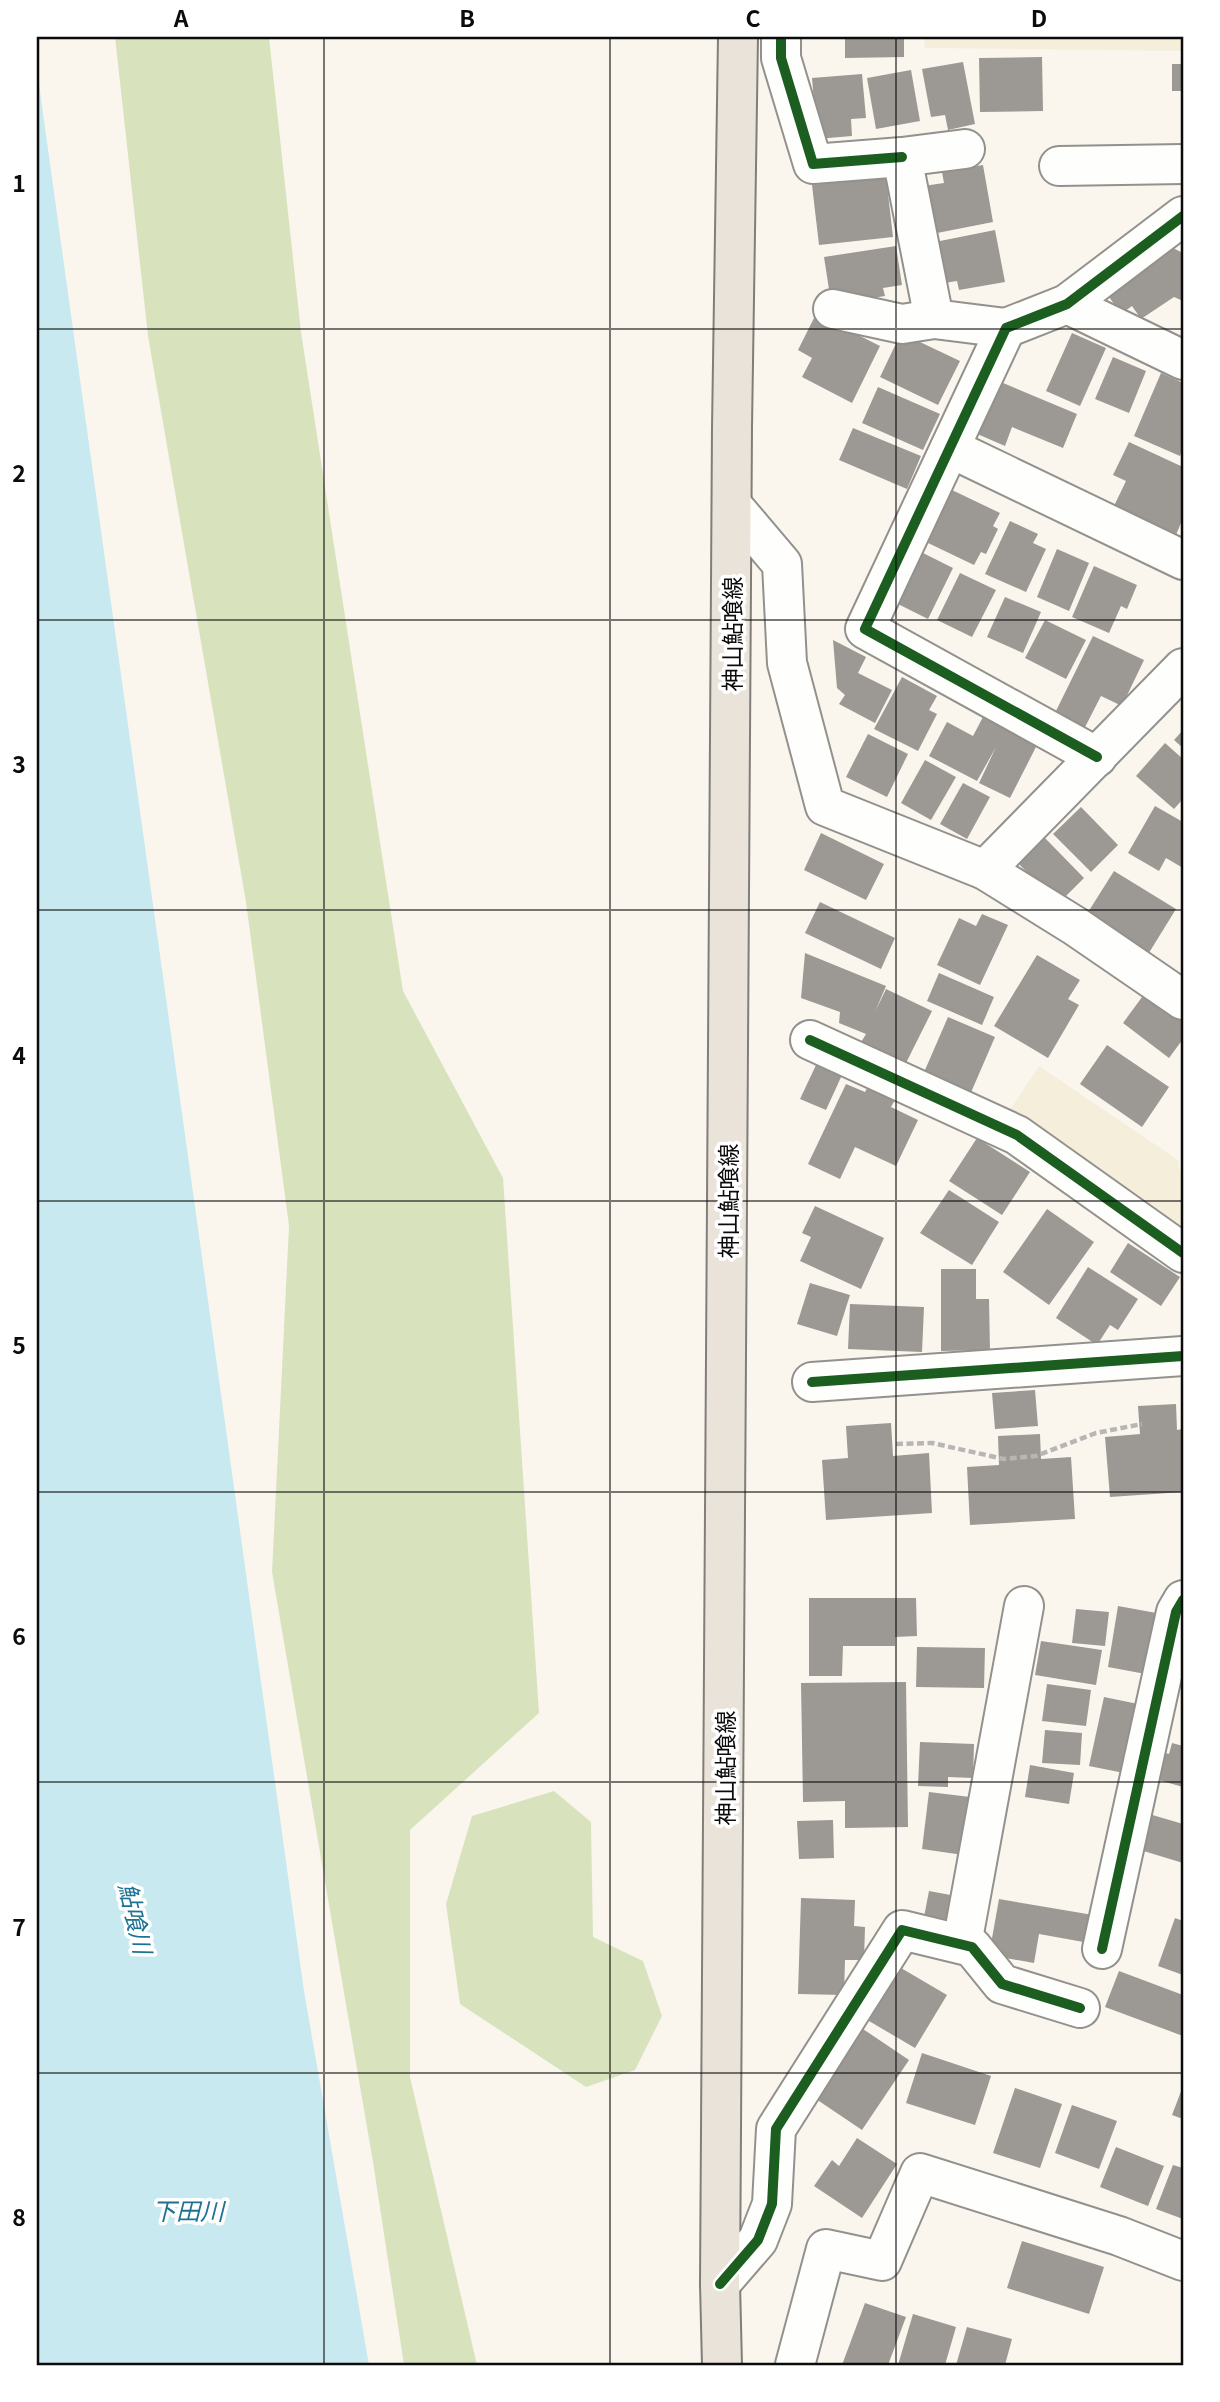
<svg xmlns="http://www.w3.org/2000/svg" width="1220" height="2402" font-family="Georgia,'Noto Sans JP',serif">
<style>
.farmland{fill:#f5eedb}
.forest{fill:#d8e3be}
.water{fill:#c8e9f0}
.building{fill:#9c9894}
.lines{fill:none;stroke-linecap:round;stroke-linejoin:round}
.minor-casing{stroke:#93918d;stroke-width:42}
.major-casing{stroke:#807e7a;stroke-width:42}
.path{stroke:#b7b6b5;stroke-width:4.5;stroke-dasharray:7 3.5;stroke-linecap:butt}
.minor{stroke:#fefefc;stroke-width:38}
.major{stroke:#eae3d9;stroke-width:38}
.cycleway-casing{stroke:#fff;stroke-width:15}
.cycleway{stroke:#1b5e20;stroke-width:10}
.grid{fill:none;stroke:#0b0b0b;stroke-width:2;stroke-opacity:0.55}
.labels{text-anchor:middle;dominant-baseline:central;stroke-width:7;stroke-linejoin:round;paint-order:stroke}
.street-label{font-size:23px;fill:#0b0b0b;stroke:#fff}
.water-label{font-size:24px;font-style:italic;fill:#1e7292;stroke:#fff}
.neatline{fill:none;stroke:#0b0b0b;stroke-width:2.5}
.grid-label{font-size:23px;text-anchor:middle;font-weight:bold;fill:#0b0b0b}
</style>
<rect width="100%" height="100%" fill="#faf6ee"/>
<g class="farmland">
<polygon points="924,37 1183,37 1183,51 925,48"/>
<polygon points="1039,1066 1178,1160 1183,1188 1183,1234 1004,1119"/>
</g>
<g class="forest">
<polygon points="115,37 269,37 301,332 403,991 503,1178 539,1713 410,1830 410,2077 477,2365 404,2365 373,2162 272,1572 289,1226 246,902 148,336"/>
<polygon points="554,1791 591,1822 593,1937 643,1961 662,2016 635,2070 586,2087 460,2004 446,1904 472,1816"/>
</g>
<polygon class="water" points="37,70 304,1991 369,2365 37,2365"/>
<g class="building">
<polygon points="845,37 904,37 904,57 845,58"/>
<polygon points="1042,57 1043,111 980,112 979,58"/>
<polygon points="963,62 975,124 948,130 945,115 931,117 922,69"/>
<rect x="1172" y="64" width="11" height="27"/>
<polygon points="911,70 920,121 876,129 867,78"/>
<polygon points="862,74 866,118 851,119 852,136 817,139 812,78"/>
<polygon points="983,165 993,222 932,234 923,186 944,183 942,172"/>
<polygon points="886,176 893,237 819,245 812,185"/>
<polygon points="995,230 1005,282 959,290 957,281 938,284 930,243"/>
<polygon points="896,246 902,285 883,288 885,296 850,302 830,296 824,257"/>
<polygon points="1173,248 1183,253 1183,301 1174,297 1141,319 1132,306 1121,314 1107,294"/>
<polygon points="816,314 880,346 852,403 802,377 812,358 798,350"/>
<polygon points="901,333 960,361 938,405 880,377"/>
<polygon points="1072,333 1106,348 1080,406 1046,391"/>
<polygon points="1113,357 1146,371 1129,413 1095,399"/>
<polygon points="1161,373 1183,383 1183,448 1180,456 1134,436"/>
<polygon points="996,380 1077,414 1063,448 1012,427 1005,446 975,433"/>
<polygon points="878,387 940,414 923,450 862,423"/>
<polygon points="853,428 921,456 907,489 839,460"/>
<polygon points="1129,442 1183,467 1183,518 1176,535 1114,506 1126,481 1113,475"/>
<polygon points="952,490 1000,513 993,526 998,529 986,554 981,552 974,565 926,542"/>
<polygon points="1010,521 1038,534 1033,543 1046,549 1026,592 985,574"/>
<polygon points="1057,549 1089,563 1069,611 1037,597"/>
<polygon points="919,551 953,568 928,619 894,602"/>
<polygon points="1094,566 1137,585 1127,609 1121,606 1109,633 1072,617"/>
<polygon points="960,573 996,590 972,637 937,620"/>
<polygon points="1005,597 1041,612 1023,653 987,637"/>
<polygon points="1045,620 1086,640 1066,679 1025,658"/>
<polygon points="1093,636 1144,660 1122,706 1101,696 1082,733 1052,719"/>
<polygon points="833,640 866,657 858,673 892,690 875,723 839,704 845,695 837,688"/>
<polygon points="902,677 937,696 929,710 937,714 918,751 874,729"/>
<polygon points="983,717 1037,745 1010,798 979,783 996,747 977,781 929,756 947,722 973,736"/>
<polygon points="1183,730 1183,748 1174,740"/>
<polygon points="868,734 908,754 887,797 846,777"/>
<polygon points="1165,743 1183,759 1183,799 1174,809 1136,776"/>
<polygon points="925,760 956,777 931,820 901,803"/>
<polygon points="963,783 990,797 967,839 940,824"/>
<polygon points="1155,806 1183,822 1183,868 1166,858 1159,871 1128,853"/>
<polygon points="1081,807 1118,845 1091,872 1053,834"/>
<polygon points="821,833 884,864 866,900 804,870"/>
<polygon points="1044,837 1084,878 1058,904 1018,863"/>
<polygon points="1114,871 1176,909 1147,956 1085,917"/>
<polygon points="820,902 895,938 881,969 805,933"/>
<polygon points="982,914 1008,925 980,985 937,965 959,918 976,926"/>
<polygon points="805,953 886,986 875,1012 886,989 932,1011 905,1065 860,1044 866,1034 839,1023 840,1012 801,998"/>
<polygon points="1037,955 1080,980 1068,999 1079,1005 1048,1058 994,1026"/>
<polygon points="939,973 994,997 982,1025 927,1001"/>
<polygon points="1145,993 1183,1022 1183,1039 1169,1058 1123,1023"/>
<polygon points="948,1017 995,1037 969,1097 922,1077"/>
<polygon points="1107,1045 1169,1087 1142,1127 1080,1084"/>
<polygon points="817,1063 842,1075 826,1110 800,1099"/>
<polygon points="846,1084 865,1092 869,1085 896,1098 891,1107 918,1120 896,1166 855,1147 840,1179 808,1164"/>
<polygon points="977,1138 1030,1172 1002,1215 949,1181"/>
<polygon points="949,1190 999,1222 972,1265 920,1233"/>
<polygon points="815,1206 884,1238 861,1289 800,1261 811,1237 802,1233"/>
<polygon points="1047,1209 1094,1242 1049,1305 1003,1272"/>
<polygon points="1128,1243 1180,1277 1161,1306 1110,1272"/>
<polygon points="1088,1267 1138,1299 1118,1330 1110,1325 1097,1345 1056,1318"/>
<polygon points="941,1269 976,1269 976,1299 989,1299 990,1350 941,1351"/>
<polygon points="810,1283 850,1295 837,1336 797,1324"/>
<polygon points="850,1304 924,1307 922,1352 848,1349"/>
<polygon points="1035,1390 1038,1426 995,1429 992,1393"/>
<polygon points="1176,1404 1177,1430 1183,1429 1183,1492 1110,1497 1105,1437 1140,1434 1138,1406"/>
<polygon points="891,1423 893,1456 929,1453 932,1513 826,1520 822,1460 848,1458 846,1426"/>
<polygon points="1040,1434 1041,1459 1071,1457 1075,1519 970,1525 967,1467 999,1465 998,1436"/>
<polygon points="809,1598 916,1598 917,1636 895,1637 895,1646 843,1646 842,1676 809,1676"/>
<polygon points="1118,1606 1162,1614 1151,1675 1108,1667"/>
<polygon points="1076,1609 1109,1612 1105,1646 1072,1643"/>
<polygon points="1041,1641 1102,1650 1096,1685 1035,1675"/>
<polygon points="917,1647 985,1648 984,1688 916,1687"/>
<polygon points="906,1682 908,1827 845,1828 845,1801 803,1802 801,1683"/>
<polygon points="1047,1684 1091,1690 1086,1726 1042,1721"/>
<polygon points="1104,1697 1138,1704 1124,1773 1089,1766"/>
<polygon points="1045,1730 1082,1733 1080,1765 1042,1763"/>
<polygon points="920,1742 974,1744 973,1778 948,1777 948,1787 918,1786"/>
<polygon points="1172,1743 1183,1746 1183,1787 1148,1777 1155,1750 1169,1754"/>
<polygon points="1030,1765 1074,1773 1069,1804 1025,1797"/>
<polygon points="929,1792 970,1797 963,1855 922,1849"/>
<polygon points="1149,1814 1183,1824 1183,1863 1137,1849"/>
<polygon points="833,1820 834,1858 799,1859 797,1821"/>
<polygon points="929,1891 956,1896 952,1922 924,1917"/>
<polygon points="801,1898 855,1900 854,1926 865,1927 864,1960 845,1960 844,1995 798,1994"/>
<polygon points="999,1899 1093,1915 1089,1943 1039,1934 1034,1963 989,1955"/>
<polygon points="1175,1918 1183,1921 1183,1975 1158,1966"/>
<polygon points="901,1968 947,1995 915,2048 869,2021"/>
<polygon points="1119,1971 1183,1995 1183,2036 1105,2007"/>
<polygon points="863,2029 909,2060 862,2130 816,2099"/>
<polygon points="922,2053 991,2076 975,2125 906,2103"/>
<polygon points="1183,2086 1183,2119 1172,2115"/>
<polygon points="1015,2088 1062,2104 1040,2168 993,2153"/>
<polygon points="1072,2105 1117,2121 1099,2169 1055,2153"/>
<polygon points="857,2138 897,2164 862,2218 814,2186 832,2160 839,2166"/>
<polygon points="1116,2147 1164,2166 1148,2206 1100,2187"/>
<polygon points="1173,2165 1183,2168 1183,2219 1156,2209"/>
<polygon points="1022,2241 1104,2267 1089,2314 1007,2288"/>
<polygon points="865,2303 906,2317 888,2365 842,2365"/>
<polygon points="913,2314 956,2327 945,2365 898,2365"/>
<polygon points="967,2327 1012,2339 1005,2365 956,2365"/>
</g>
<g class="lines">
<g class="minor-casing">
<g id="minor">
<polyline points="781,37 781,58 813,164 902,157"/>
<polyline points="965,149 902,157 934,319 1006,328"/>
<polyline points="1059,166 1183,164"/>
<polyline points="1067,304 1183,360"/>
<polyline points="833,309 902,324 934,319"/>
<polyline points="950,448 1183,560"/>
<polyline points="732,505 782,564 787,663 825,806 985,870 1075,926 1183,1000"/>
<polyline points="1097,757 865,629 1006,328 1067,304 1183,216"/>
<polyline points="985,870 1183,668"/>
<polyline points="810,1040 1017,1135 1183,1253"/>
<polyline points="812,1382 1183,1356"/>
<polyline points="962,1944 1024,1606"/>
<polyline points="1102,1949 1176,1612 1183,1600"/>
<polyline points="720,2284 758,2240 772,2204 776,2129 902,1930 972,1947 1002,1984 1080,2008"/>
<polyline points="795,2365 826,2249 882,2261 920,2173 1119,2236 1183,2261"/>
</g>
</g>
<g class="major-casing">
<polyline id="major" points="722,2365 720,2284 732,428 738,37"/>
</g>
<polyline class="path" points="896,1444 932,1443 1004,1459 1036,1456 1096,1433 1142,1424"/>
<use href="#minor" class="minor"/>
<use href="#major" class="major"/>
<g class="cycleway-casing">
<g id="cycleway">
<polyline points="781,37 781,58 813,164 902,157"/>
<polyline points="1097,757 865,629 1006,328 1067,304 1183,216"/>
<polyline points="810,1040 1017,1135 1183,1253"/>
<polyline points="812,1382 1183,1356"/>
<polyline points="1102,1949 1176,1612 1183,1600"/>
<polyline points="720,2284 758,2240 772,2204 776,2129 902,1930 972,1947 1002,1984 1080,2008"/>
</g>
</g>
<use href="#cycleway" class="cycleway"/>
</g>
<path class="grid" d="M324,37V2365M610,37V2365M896,37V2365M37,329H1183M37,620H1183M37,910H1183M37,1201H1183M37,1492H1183M37,1782H1183M37,2073H1183"/>
<g class="labels">
<g class="street-label">
<text transform="translate(731 634) rotate(-90)">神山鮎喰線</text>
<text transform="translate(727 1201) rotate(-90)">神山鮎喰線</text>
<text transform="translate(724 1768) rotate(-90)">神山鮎喰線</text>
</g>
<g class="water-label">
<text transform="translate(137 1918) rotate(77)">鮎喰川</text>
<text x="188" y="2209">下田川</text>
</g>
</g>
<rect width="1220" height="2402" fill="none" stroke="#ffffff" stroke-width="77"/>
<rect x="38" y="38" width="1144" height="2326" class="neatline"/>
<g class="grid-label">
<text x="181" y="27">A</text>
<text x="467" y="27">B</text>
<text x="753" y="27">C</text>
<text x="1039" y="27">D</text>
<text x="19" y="192">1</text>
<text x="19" y="482">2</text>
<text x="19" y="773">3</text>
<text x="19" y="1064">4</text>
<text x="19" y="1354">5</text>
<text x="19" y="1645">6</text>
<text x="19" y="1936">7</text>
<text x="19" y="2226">8</text>
</g>
</svg>
